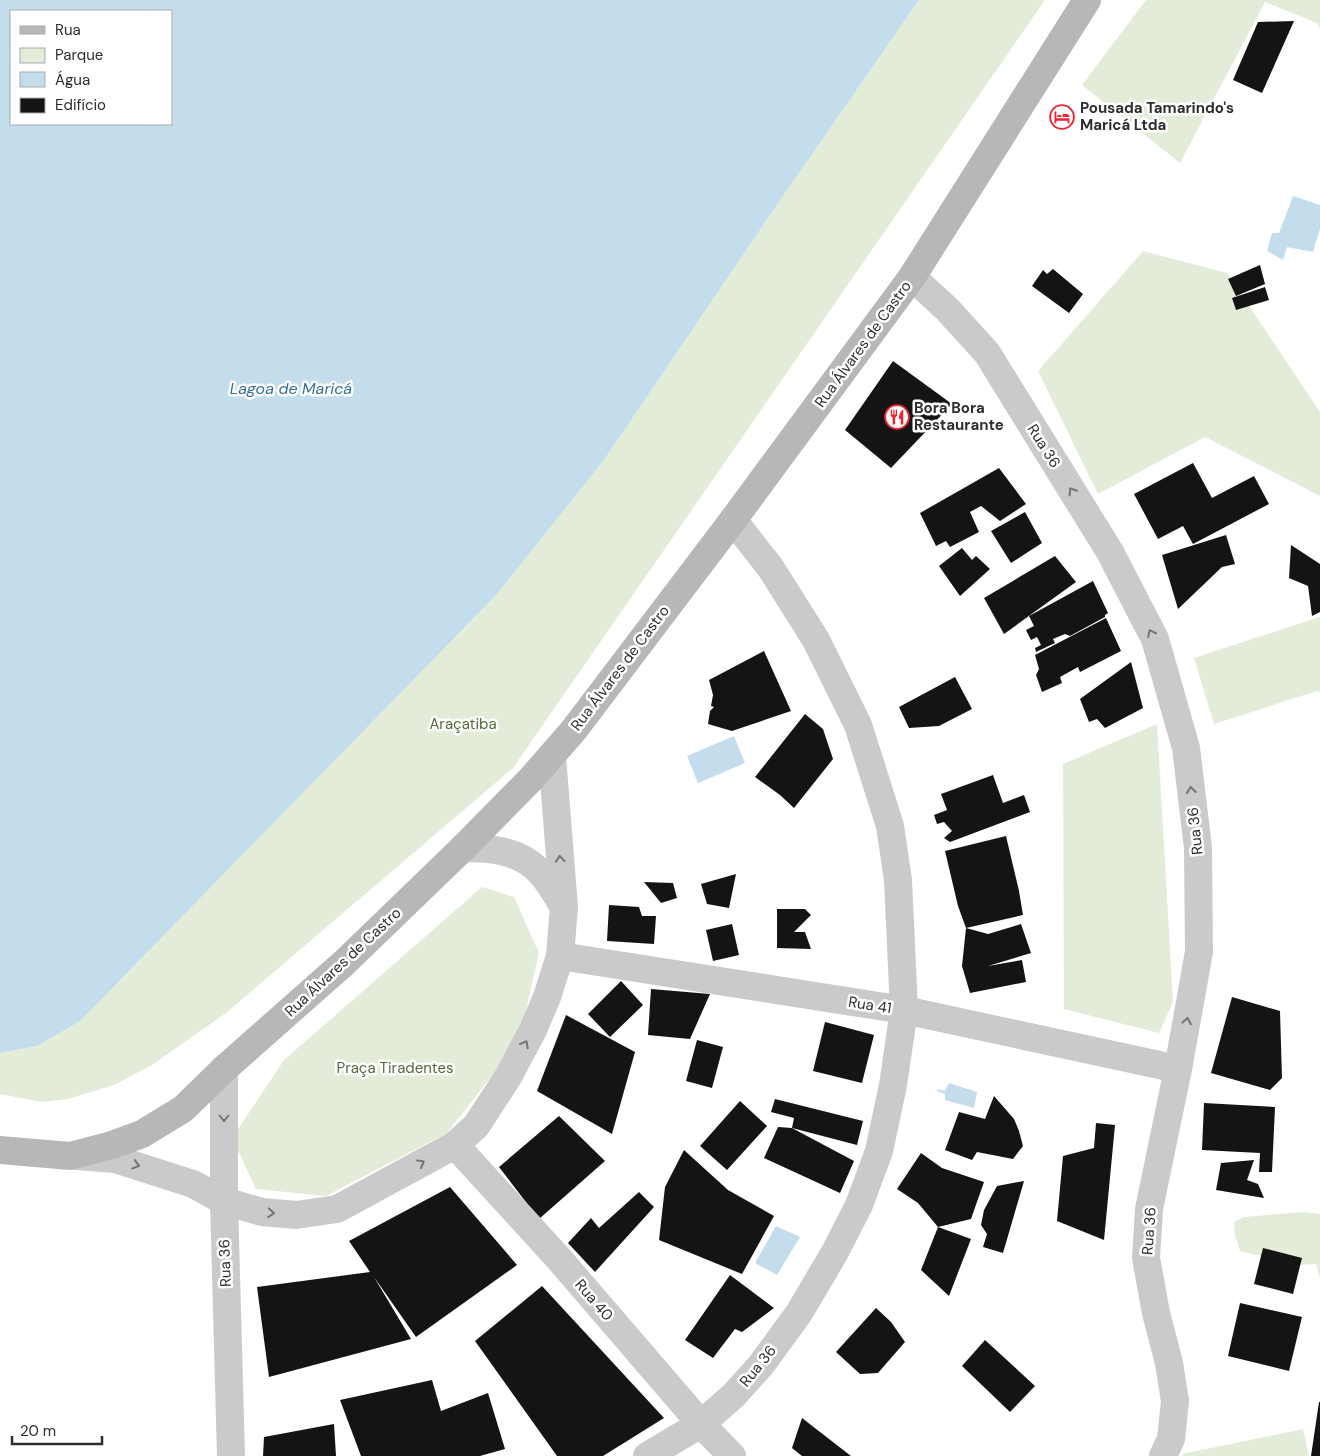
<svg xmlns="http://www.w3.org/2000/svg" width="1320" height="1456" font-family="'DM Sans',sans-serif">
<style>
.green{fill:#e3ecd9}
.water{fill:#c4dded;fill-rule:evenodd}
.building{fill:#141414}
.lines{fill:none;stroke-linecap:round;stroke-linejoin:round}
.street{stroke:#cacaca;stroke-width:28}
.secondary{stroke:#b7b7b7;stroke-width:28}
.oneway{stroke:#747474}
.labels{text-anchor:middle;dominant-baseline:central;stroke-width:5;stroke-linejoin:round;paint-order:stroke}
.poi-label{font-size:15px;font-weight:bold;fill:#2d2d2d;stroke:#fff;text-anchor:start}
.street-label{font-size:15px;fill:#2d2d2d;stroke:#fff}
.park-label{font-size:15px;fill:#506b38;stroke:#fff}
.water-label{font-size:16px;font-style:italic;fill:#376f93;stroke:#fff}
</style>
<rect width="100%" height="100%" fill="#fff"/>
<g class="green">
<polygon points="919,0 1045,0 513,768 226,1013 152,1065 114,1085 68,1099 42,1102 0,1094 0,1053 37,1046 497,594 604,460 781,199"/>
<polygon points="1146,0 1320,0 1320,29 1317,23 1265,2 1180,163 1082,85"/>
<polygon points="1143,251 1227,273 1320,412 1320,496 1205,437 1098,494 1038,371"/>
<polygon points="1320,617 1320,692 1317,691 1214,724 1194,658"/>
<polygon points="1157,724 1173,1002 1159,1033 1064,1009 1063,764"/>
<polygon points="482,887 514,897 539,953 519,1041 447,1133 326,1196 256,1189 232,1138 284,1060"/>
<polygon points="1304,1212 1320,1214 1320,1279 1316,1264 1301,1265 1240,1251 1235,1235 1234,1222 1244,1217"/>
<polygon points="1303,1429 1309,1456 1183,1456 1182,1454"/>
</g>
<g class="water">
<path d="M0,0H919L781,199L604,460L497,594L80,1021L37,1046L0,1053ZM11,11H171V124H11Z"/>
<polygon points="1293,196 1320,205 1320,229 1313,252 1287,247 1283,260 1267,251 1272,233 1279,233"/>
<polygon points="734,736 745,763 698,783 687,756"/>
<polygon points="949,1083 977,1092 974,1108 945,1100 945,1094 937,1091 937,1089 945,1091"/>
<polygon points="776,1226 800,1237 777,1275 755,1263"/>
</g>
<g class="building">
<polygon points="1294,21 1262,93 1233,80 1258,22"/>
<polygon points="1260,265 1265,284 1236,296 1228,279"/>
<polygon points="1053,269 1083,294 1069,313 1032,286 1043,270 1047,274"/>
<polygon points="1265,287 1269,300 1236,310 1232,298"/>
<polygon points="893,361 952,404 891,468 845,430"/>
<polygon points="1193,463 1212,498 1254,476 1269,504 1193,544 1183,526 1158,539 1134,494"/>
<polygon points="999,468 1026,504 1000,521 981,506 970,512 979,532 950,547 946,541 936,546 920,513"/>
<polygon points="1025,512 1042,543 1011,563 991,531"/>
<polygon points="1226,535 1235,564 1222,567 1178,609 1162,555"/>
<polygon points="1291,545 1320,564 1320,612 1312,616 1308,586 1289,578"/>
<polygon points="962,548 972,560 976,556 990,569 960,596 939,566"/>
<polygon points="1055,556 1076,582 1004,634 984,598"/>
<polygon points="1093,581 1108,613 1105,615 1105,617 1070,636 1065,634 1053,639 1055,643 1036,652 1035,648 1041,645 1037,637 1031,640 1026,630 1034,626 1029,616"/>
<polygon points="1106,618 1121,651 1080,672 1078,667 1060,677 1062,683 1042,692 1036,675 1039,669 1035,655"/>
<polygon points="764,651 791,711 732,731 708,724 710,711 714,707 711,706 713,695 709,680"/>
<polygon points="1131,662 1143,708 1105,728 1097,719 1089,722 1080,699"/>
<polygon points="955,677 972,709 939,726 909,728 899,707"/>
<polygon points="805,714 823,729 833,759 794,808 780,795 755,777"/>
<polygon points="993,775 1003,803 1024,795 1030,812 950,842 944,838 952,831 944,822 937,824 934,815 947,810 941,794"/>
<polygon points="1006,836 1019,891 1023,915 966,928 988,934 1021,924 1031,953 988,966 1022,960 1026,982 970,993 962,966 966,928 958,906 945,851"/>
<polygon points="736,874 729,908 707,904 701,884"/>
<polygon points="644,882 673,883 677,898 661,903"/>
<polygon points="609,905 639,907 642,916 656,916 654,944 607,941"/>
<polygon points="777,909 805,909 811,915 794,932 805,932 811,949 777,948"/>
<polygon points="732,924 739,955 713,961 706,930"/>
<polygon points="621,981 643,1005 610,1037 588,1014"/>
<polygon points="651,989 710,994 690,1039 648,1035"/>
<polygon points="1232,997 1280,1011 1282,1078 1270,1090 1211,1073"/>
<polygon points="566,1015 635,1052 612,1134 537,1091"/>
<polygon points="825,1022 874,1035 862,1083 813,1071"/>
<polygon points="697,1040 723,1047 712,1088 686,1081"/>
<polygon points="994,1096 1014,1119 1019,1131 1023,1146 1013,1159 977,1152 972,1160 945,1150 959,1112 985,1119"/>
<polygon points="775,1099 863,1121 857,1145 792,1128 794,1118 771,1112"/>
<polygon points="740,1101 767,1126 727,1170 700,1146"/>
<polygon points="1204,1103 1275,1107 1272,1172 1259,1172 1260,1153 1202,1150"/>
<polygon points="559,1116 605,1161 539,1219 499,1167"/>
<polygon points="1096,1123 1115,1125 1104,1240 1057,1221 1063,1156 1094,1148"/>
<polygon points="778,1127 792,1128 854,1161 840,1193 764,1158"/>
<polygon points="684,1150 728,1190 774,1216 742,1274 659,1240 665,1187"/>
<polygon points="921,1153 942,1168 984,1182 971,1219 938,1227 971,1239 949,1296 921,1270 938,1227 918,1203 897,1189"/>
<polygon points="1254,1160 1247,1180 1258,1184 1264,1198 1216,1190 1221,1163"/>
<polygon points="1024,1181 1003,1253 983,1247 987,1234 981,1225 984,1210 997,1186"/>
<polygon points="450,1187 517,1265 416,1337 374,1277 411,1339 269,1377 257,1287 370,1272 349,1241"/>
<polygon points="639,1192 654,1207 595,1272 568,1243 591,1218 599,1228"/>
<polygon points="1263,1248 1302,1258 1293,1294 1254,1284"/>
<polygon points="730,1275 774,1308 742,1332 735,1329 713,1358 685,1340"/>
<polygon points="542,1286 664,1418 603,1456 557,1456 475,1341"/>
<polygon points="1240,1303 1302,1317 1289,1371 1228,1356"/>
<polygon points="876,1308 891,1322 905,1342 878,1373 860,1374 836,1352"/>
<polygon points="985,1340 1035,1386 1010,1412 962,1366"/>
<polygon points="432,1380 441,1411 488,1393 505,1449 480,1456 361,1456 340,1400"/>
<polygon points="1319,1402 1320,1402 1320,1456 1311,1456"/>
<polygon points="802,1418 851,1456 802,1456 792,1448"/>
<polygon points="334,1424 336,1456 263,1456 264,1437"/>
</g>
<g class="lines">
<g class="street">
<polyline points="912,277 947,309 987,353 1110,552 1155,639 1186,748 1198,848 1199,952 1178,1069 1149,1209 1146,1258 1156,1313 1169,1363 1175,1401 1171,1439 1163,1456"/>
<path d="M463,848C491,848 518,850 539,871C549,881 556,894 563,906"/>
<polyline points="560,956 904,1010 1178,1069"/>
<polyline points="224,1069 224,1201 231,1456"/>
<polyline points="455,1145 560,1260 701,1424 732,1456"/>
<polyline points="77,1156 115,1159 193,1184 224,1201 262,1212 296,1215 337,1209 455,1145 476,1126 508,1077 533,1030 547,997 560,956 564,907 552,756"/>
<polyline points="647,1456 701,1424 734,1395 761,1365 799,1313 835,1252 859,1205 879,1151 893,1085 904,1010 898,880 890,826 858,725 816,640 770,567 733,520"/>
</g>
<polyline class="secondary" points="0,1150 70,1156 112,1145 142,1134 183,1109 224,1069 345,962 463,848 531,779 573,731 733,520 912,277 1087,0"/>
</g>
<defs><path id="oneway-chevron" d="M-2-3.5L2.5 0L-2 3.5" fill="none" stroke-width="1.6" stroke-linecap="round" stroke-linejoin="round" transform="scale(1.25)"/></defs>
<g class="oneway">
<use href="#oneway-chevron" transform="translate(1072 491) rotate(-122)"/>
<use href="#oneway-chevron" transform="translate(1151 633) rotate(-116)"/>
<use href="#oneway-chevron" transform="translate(1191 790) rotate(-97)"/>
<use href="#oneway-chevron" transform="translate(560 859) rotate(-94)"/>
<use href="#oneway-chevron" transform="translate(1187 1021) rotate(-80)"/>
<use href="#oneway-chevron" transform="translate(525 1044) rotate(-62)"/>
<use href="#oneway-chevron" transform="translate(224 1118) rotate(90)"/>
<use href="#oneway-chevron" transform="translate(421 1163) rotate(-29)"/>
<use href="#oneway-chevron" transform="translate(136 1165) rotate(17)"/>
<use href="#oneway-chevron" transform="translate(271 1213) rotate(5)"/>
</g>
<defs>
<g id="hotel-ring" transform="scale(1.25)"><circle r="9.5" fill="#fff" stroke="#ef2432" stroke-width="1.5"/><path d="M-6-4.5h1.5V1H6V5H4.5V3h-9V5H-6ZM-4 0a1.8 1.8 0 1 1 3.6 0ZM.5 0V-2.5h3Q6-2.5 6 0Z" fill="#ef2432"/></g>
<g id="restaurant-ring" transform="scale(1.25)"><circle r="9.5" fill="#fff" stroke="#ef2432" stroke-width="1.5"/><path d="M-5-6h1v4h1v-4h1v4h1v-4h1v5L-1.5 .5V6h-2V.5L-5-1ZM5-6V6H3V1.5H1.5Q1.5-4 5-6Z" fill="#ef2432"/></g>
</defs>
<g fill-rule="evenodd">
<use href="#hotel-ring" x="1062" y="117"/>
<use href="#restaurant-ring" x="897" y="417"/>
</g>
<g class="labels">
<g class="poi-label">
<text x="1080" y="108">Pousada Tamarindo's<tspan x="1080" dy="17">Maricá Ltda</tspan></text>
<text x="914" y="408">Bora Bora<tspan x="914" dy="17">Restaurante</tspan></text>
</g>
<g class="street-label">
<text transform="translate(863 344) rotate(-54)">Rua Álvares de Castro</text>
<text transform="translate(1044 446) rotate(58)">Rua 36</text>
<text transform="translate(620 668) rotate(-53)">Rua Álvares de Castro</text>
<text transform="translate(1195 831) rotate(-96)">Rua 36</text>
<text transform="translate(343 962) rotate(-43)">Rua Álvares de Castro</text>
<text transform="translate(870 1005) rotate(9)">Rua 41</text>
<text transform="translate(1149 1231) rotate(-86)">Rua 36</text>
<text transform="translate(225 1263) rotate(-92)">Rua 36</text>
<text transform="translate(594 1300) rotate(49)">Rua 40</text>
<text transform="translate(758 1366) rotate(-51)">Rua 36</text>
</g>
<g class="park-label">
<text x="463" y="724">Araçatiba</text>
<text x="395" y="1068">Praça Tiradentes</text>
</g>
<g class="water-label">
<text x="291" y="388">Lagoa de Maricá</text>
</g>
</g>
<rect x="10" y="10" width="162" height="115" fill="#ffffff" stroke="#ababab"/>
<rect x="20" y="26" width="25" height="8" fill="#b7b7b7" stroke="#ababab"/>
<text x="55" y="35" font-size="15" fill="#2d2d2d">Rua</text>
<rect x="20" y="48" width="25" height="15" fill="#e3ecd9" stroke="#ababab"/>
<text x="55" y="60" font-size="15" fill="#2d2d2d">Parque</text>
<rect x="20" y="72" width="25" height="15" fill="#c4dded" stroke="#ababab"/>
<text x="55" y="85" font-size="15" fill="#2d2d2d">Água</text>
<rect x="20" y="98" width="25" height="15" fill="#141414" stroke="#ababab"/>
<text x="55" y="110" font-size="15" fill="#2d2d2d">Edifício</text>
<path d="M12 1436v8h90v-8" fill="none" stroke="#2d2d2d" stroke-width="2.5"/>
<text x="20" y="1436" font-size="15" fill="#2d2d2d" stroke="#ffffff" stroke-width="4" paint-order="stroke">20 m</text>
</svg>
